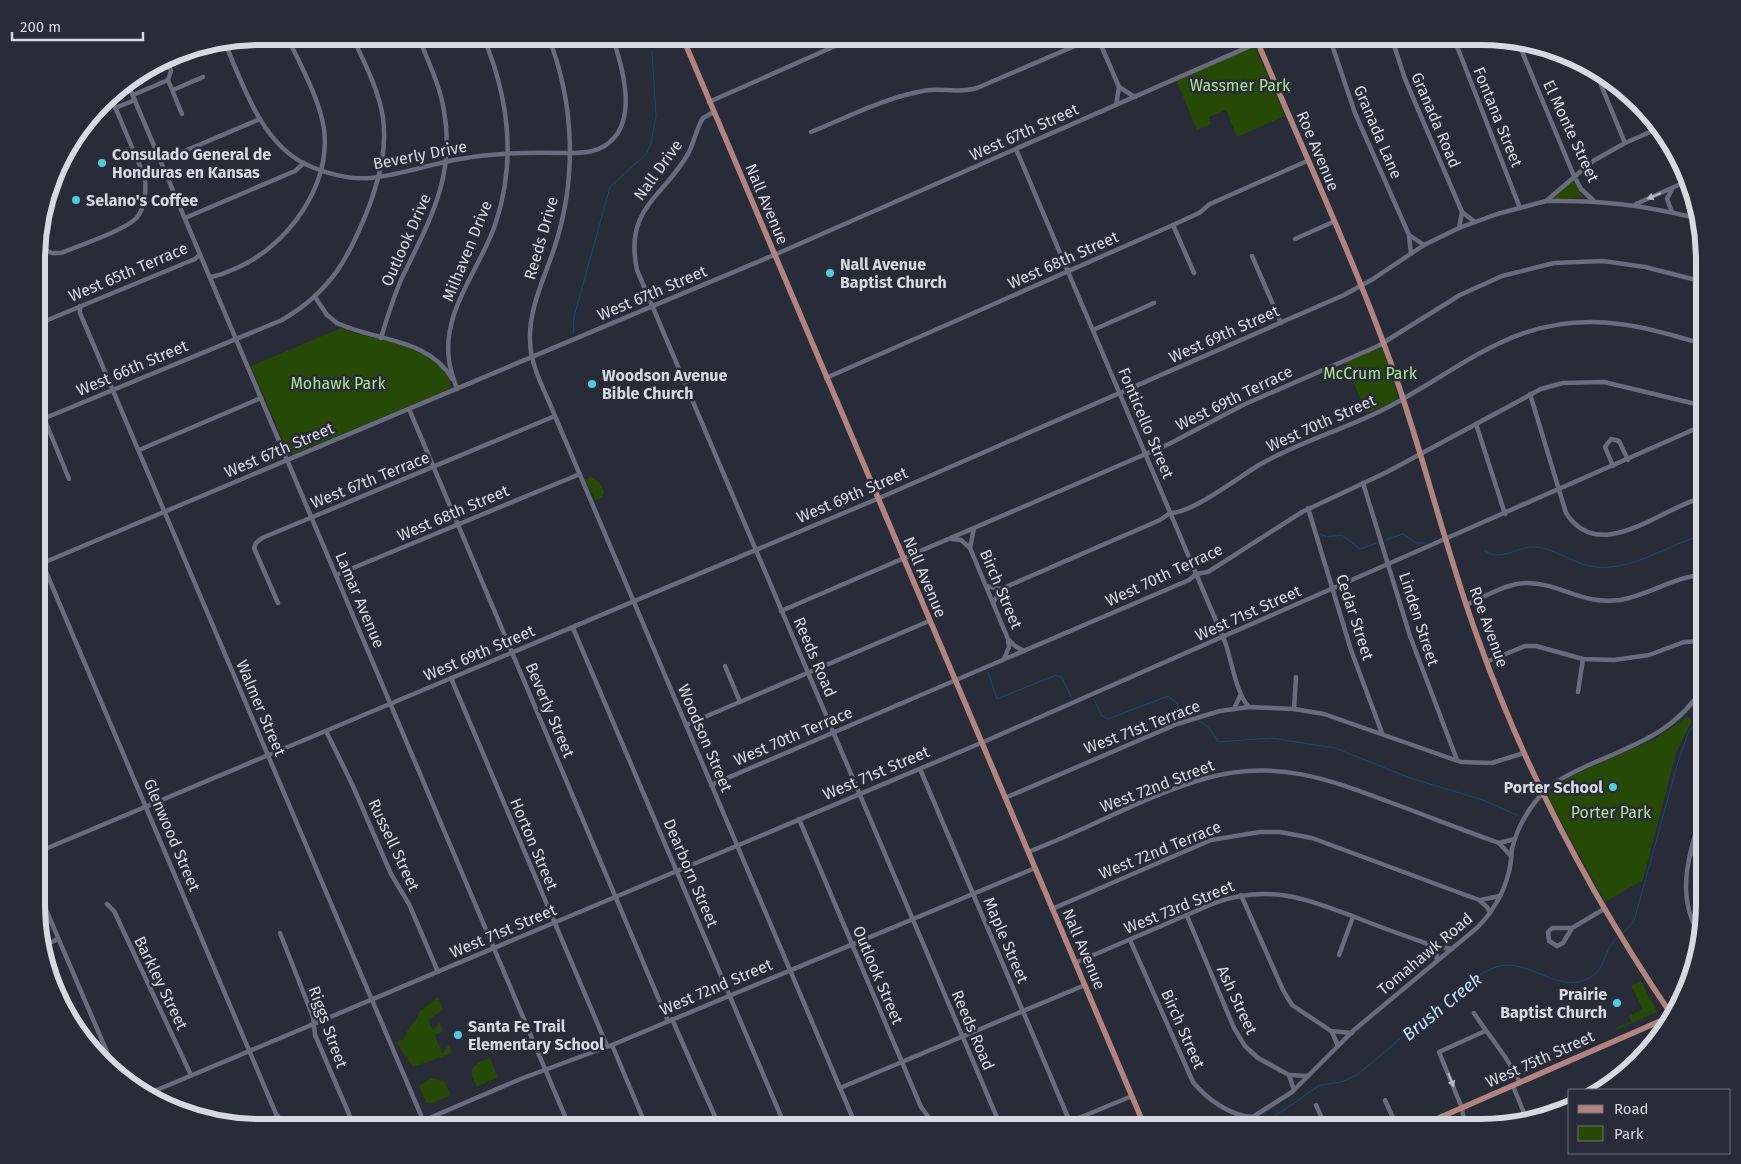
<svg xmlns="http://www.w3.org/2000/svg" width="1741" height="1164" font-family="'Fira Sans',sans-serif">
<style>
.green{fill:#264906}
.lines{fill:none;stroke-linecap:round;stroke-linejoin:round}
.stream{stroke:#134c6e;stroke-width:1}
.minor{stroke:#696c7c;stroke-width:4.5}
.major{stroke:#b28480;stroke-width:5.5}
.oneway{fill:#b6b8c3}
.poi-dot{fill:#54cadd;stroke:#282b38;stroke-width:2}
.labels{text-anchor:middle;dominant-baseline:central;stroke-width:5;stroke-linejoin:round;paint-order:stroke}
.park-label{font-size:16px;fill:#ade58b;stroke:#282b38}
.street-label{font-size:16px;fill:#d7d9e2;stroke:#282b38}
.poi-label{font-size:16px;font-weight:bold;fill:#d7d9e2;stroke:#282b38;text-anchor:start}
.water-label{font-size:18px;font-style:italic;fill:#c0e3fe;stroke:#282b38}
.rim{fill:none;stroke:#d7d9e2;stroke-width:6}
</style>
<rect width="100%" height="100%" fill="#282b38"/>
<g class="green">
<polygon points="1251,48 1256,49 1285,116 1237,137 1226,110 1209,117 1211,124 1197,130 1176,80"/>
<polygon points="1573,181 1583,197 1553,199 1553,197"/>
<path d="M341,328C373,342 442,344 451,386L449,389L294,454H289L251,366Z"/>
<polygon points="1379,348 1383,351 1398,397 1394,402 1367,413 1345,363"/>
<polygon points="591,477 599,482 604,491 602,497 596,501 585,480"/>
<polygon points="1686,717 1692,721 1676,753 1643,880 1605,902 1549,799 1549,793 1571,776 1655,739"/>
<polygon points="1641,981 1657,1012 1617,1030 1615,1028 1631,1022 1629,1016 1643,1009 1631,986"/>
<path d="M438,997L443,1010L428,1020L433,1030L440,1023L443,1031L435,1035L442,1053L449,1045L452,1053L413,1067C408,1059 402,1051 397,1043L399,1040H404C405,1029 417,1022 419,1012Z"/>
<polygon points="490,1058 497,1076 496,1078 477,1087 472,1076 472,1069 479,1062"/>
<polygon points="432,1078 444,1081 451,1095 430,1104 426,1102 419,1086"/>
</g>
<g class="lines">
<g class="stream">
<polyline points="573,334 574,317 610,187 646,154 651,144 656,116 652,51"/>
<polyline points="1320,534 1327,537 1342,535 1360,549 1377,543"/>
<polyline points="1385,540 1403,534 1416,543 1426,543"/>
<path d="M1485,551C1502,562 1516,547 1533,547C1552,546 1574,565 1595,567C1635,571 1667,544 1704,535"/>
<polyline points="988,672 997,699 1056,675 1062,678 1071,697"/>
<polyline points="1094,699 1101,715 1108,719 1168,696 1190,715"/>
<polyline points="1200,721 1210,729 1218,742 1271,738 1335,748 1410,778 1483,800 1519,816"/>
<polyline points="1623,933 1634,921 1678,762 1688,733 1704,711"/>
<polyline points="1082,1127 1109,1119 1134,1127"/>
<path d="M1259,1127L1320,1085L1341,1082L1357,1075C1384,1053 1410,1030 1437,1008C1455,993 1473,975 1496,967C1528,956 1559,997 1591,977C1606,968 1604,948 1618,937"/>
</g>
<g class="minor">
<path d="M548,36C575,104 577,180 554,249C544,279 529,308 530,340C530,366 546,393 555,416L857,1128"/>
<polyline points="942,36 944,36"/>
<polyline points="1097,36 1119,87 1116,105"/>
<polyline points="1329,36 1355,113 1409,235 1424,245"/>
<polyline points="1391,36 1405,79 1462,212 1459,228"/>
<polyline points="1453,36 1520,208"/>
<polyline points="1518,42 1574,176 1581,189 1593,200"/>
<path d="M225,43C243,85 261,142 305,164C324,173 350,180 371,178C401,175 430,164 460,159C494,153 527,152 562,153C581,153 600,154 614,138C636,113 622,65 612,36"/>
<polyline points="685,44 702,36"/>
<polyline points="1594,68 1625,143"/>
<polyline points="168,80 182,114"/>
<polyline points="127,82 570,1128"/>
<polyline points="1119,87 1135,97"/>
<polyline points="1602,87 1614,83"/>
<polyline points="173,90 203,77"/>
<polyline points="133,95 168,80 171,71 166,58"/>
<polyline points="709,102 842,43 851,36"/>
<polyline points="115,108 135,100"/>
<path d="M714,112L703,118C696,129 694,143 688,154C662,199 624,208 637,270L1001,1127"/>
<path d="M811,132C848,117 884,98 923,91C941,87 957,94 977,88L1098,36"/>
<path d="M1016,149L1225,642C1232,661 1236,694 1249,707"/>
<polyline points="161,161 260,119"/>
<path d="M1547,201C1603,200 1641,205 1696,218"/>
<polyline points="1636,204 1685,182"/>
<polyline points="1462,212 1475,222"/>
<polyline points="1672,212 1667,199 1672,189"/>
<polyline points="185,218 295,171 304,163"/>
<polyline points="1173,225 1194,273"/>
<polyline points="1409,236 1411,254"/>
<polyline points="1295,239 1333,222"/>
<path d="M38,247L52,253H61C78,246 129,229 138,216C145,206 146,190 145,178L110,95"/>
<polyline points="1252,256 1281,323"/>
<path d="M210,277C220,276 229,271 239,267C289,244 331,185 324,129C319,97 300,65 287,36"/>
<path d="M315,297L327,315L337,323C375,341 429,338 452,379"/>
<polyline points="80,306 80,313 423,1120"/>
<polyline points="38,324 195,259 200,254"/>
<polyline points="1093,330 1154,303"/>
<path d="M381,338C387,318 393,299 401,280C428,223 456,178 444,111C440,85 428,61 418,36"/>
<polyline points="826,378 1173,225 1199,213 1210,204 1307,161"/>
<path d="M457,389C454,380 450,370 449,360C442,311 480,269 495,225C517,161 509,98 483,36"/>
<path d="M1530,394L1566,513C1600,566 1662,507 1704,497"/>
<polyline points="409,409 668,1021"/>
<polyline points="44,418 69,479"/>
<path d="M38,421L282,320C332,291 350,256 370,204C380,175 387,149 383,118C379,90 364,62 352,36"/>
<polyline points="1476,424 1505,514"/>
<polyline points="139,450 261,398"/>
<polyline points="1613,466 1605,447 1611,439 1619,441 1628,460"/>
<polyline points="1363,483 1410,636 1457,760"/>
<polyline points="1308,508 1351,650 1382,733"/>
<polyline points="974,528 970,548 1008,639 1015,646 1024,651"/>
<polyline points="952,539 961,540 969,547"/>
<polyline points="38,553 282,1128"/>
<polyline points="38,565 774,255 1273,36"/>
<polyline points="336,575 580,474"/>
<path d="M986,586L1001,589L1160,520L1170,513C1191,514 1239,477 1259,465C1302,440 1351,428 1394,404C1472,361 1523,311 1620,324C1648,327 1677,337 1704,344"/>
<polyline points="278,603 254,548 256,543 262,538 555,416"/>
<polyline points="993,603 1001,589"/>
<path d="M1466,605C1485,597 1506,583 1527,583C1560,583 1581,605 1620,600C1650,595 1674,576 1704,575"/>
<polyline points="781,611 1169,444 1243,405 1378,346 1460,295 1502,276 1554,263 1603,261 1645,267 1704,282"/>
<polyline points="573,628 786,1128"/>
<polyline points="1004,659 1009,647 1008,641"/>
<polyline points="1486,662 1525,646 1536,646 1583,659 1614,660 1649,655 1684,642 1704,641"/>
<polyline points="725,666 740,702"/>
<polyline points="451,678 607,1046"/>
<polyline points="1578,692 1583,659"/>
<polyline points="1234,709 1240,696"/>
<polyline points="1294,709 1296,677"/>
<polyline points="686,725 929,621"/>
<polyline points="326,731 352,784 391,874 409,904 438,972"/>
<polyline points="920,769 1070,1122"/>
<polyline points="711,785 1189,580 1196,574 1208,572 1302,512 1387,472 1541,389 1563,383 1604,382 1704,406"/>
<polyline points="1005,798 1177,724 1220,711 1249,707 1294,709 1324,714 1461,762 1492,763 1524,753"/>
<polyline points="799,819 921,1107 930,1119 950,1127"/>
<polyline points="1695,838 1704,846"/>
<polyline points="1499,843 1515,839"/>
<polyline points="38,852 877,499 1344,295 1373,279 1424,245 1459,228 1497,214 1546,201 1593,161 1625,143 1657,129"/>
<path d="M1028,852C1087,830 1148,794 1207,778C1275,759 1329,779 1392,803C1427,816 1463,830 1499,843L1511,856"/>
<polyline points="1691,854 1704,850"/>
<polyline points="38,891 113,1066"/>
<polyline points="1241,895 1283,990 1292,1005 1331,1031 1352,1033"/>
<polyline points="1480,900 1500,896"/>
<polyline points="107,904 114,911 191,1075"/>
<polyline points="1052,909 1211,840 1260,832 1280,832 1312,838 1479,900 1487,907 1490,913"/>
<polyline points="1187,916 1234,1028 1245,1046 1258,1058 1289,1075 1308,1076"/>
<polyline points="1572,928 1552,928 1548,932 1549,941 1557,946 1563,943 1572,928 1604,909"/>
<polyline points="280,933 313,1017 315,1035 355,1128"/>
<path d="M1701,937C1672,893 1692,849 1704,803"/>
<path d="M1130,940L1193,1082C1207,1099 1230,1116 1253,1117"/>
<polyline points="43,946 58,939"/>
<polyline points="1432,946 1436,951 1437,961"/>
<polyline points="1339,955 1353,917"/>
<path d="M1075,963L1217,902C1270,884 1306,899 1355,917C1380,927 1405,936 1431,945L1452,949"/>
<path d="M1474,1013C1489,1037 1508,1056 1520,1083"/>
<polyline points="672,1019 720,1128"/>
<polyline points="1332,1032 1338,1046"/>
<polyline points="612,1045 647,1128"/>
<polyline points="1289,1075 1294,1090"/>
<polyline points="1513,1086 1526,1118"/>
<polyline points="840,1088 1085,985"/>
<polyline points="145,1095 981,743 1704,425"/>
<polyline points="1385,1100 1397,1127"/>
<polyline points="1316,1105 1326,1127"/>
<polyline points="253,1127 278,1116"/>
<polyline points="1057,1127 1132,1096"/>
<path d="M1237,1127L1292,1092L1354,1030L1478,927C1492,912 1503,895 1508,875C1511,867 1511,858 1512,849C1518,825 1531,804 1548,788C1561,777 1576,771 1591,764C1637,744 1677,731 1704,686"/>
<polyline points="1465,1127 1462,1108 1439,1052 1485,1031"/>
<polyline points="406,1128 523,1078 612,1045 1035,868"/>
</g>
<g class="major">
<polyline points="682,36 1145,1127"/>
<path d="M1255,36C1301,146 1353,257 1393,369C1424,457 1445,548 1477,636C1525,771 1592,898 1673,1017"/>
<polyline points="1418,1127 1674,1015"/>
</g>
</g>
<defs><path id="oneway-solid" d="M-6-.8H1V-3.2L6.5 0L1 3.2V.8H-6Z" transform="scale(1.25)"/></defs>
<g class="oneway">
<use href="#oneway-solid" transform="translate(1654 196) rotate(157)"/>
<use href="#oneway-solid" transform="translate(1451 1080) rotate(68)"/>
</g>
<g class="poi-dot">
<circle cx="102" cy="163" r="5"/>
<circle cx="76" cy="200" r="5"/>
<circle cx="830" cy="273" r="5"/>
<circle cx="592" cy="384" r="5"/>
<circle cx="1613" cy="787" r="5"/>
<circle cx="1617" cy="1003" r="5"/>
<circle cx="458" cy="1035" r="5"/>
</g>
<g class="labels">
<g class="park-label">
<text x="1240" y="85">Wassmer Park</text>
<text x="1370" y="373">McCrum Park</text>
<text x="338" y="383">Mohawk Park</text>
<text x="1611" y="812">Porter Park</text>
</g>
<g class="street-label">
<text transform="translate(1498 117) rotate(68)">Fontana Street</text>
<text transform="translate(1436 120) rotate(67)">Granada Road</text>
<text transform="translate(1571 131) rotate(65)">El Monte Street</text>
<text transform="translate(1024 132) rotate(-24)">West 67th Street</text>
<text transform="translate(1378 132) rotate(67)">Granada Lane</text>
<text transform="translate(1318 151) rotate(67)">Roe Avenue</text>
<text transform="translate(420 155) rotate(-11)">Beverly Drive</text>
<text transform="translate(658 170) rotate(-54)">Nall Drive</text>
<text transform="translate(767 204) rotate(67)">Nall Avenue</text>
<text transform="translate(541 238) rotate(-74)">Reeds Drive</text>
<text transform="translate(406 240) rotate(-66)">Outlook Drive</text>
<text transform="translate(467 251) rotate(-68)">Milhaven Drive</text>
<text transform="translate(1063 260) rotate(-24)">West 68th Street</text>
<text transform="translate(128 272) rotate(-23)">West 65th Terrace</text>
<text transform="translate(652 293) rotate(-23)">West 67th Street</text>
<text transform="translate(1224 334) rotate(-24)">West 69th Street</text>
<text transform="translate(132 368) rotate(-23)">West 66th Street</text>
<text transform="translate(1234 398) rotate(-26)">West 69th Terrace</text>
<text transform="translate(1146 423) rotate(67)">Fonticello Street</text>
<text transform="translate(1321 423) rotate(-24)">West 70th Street</text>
<text transform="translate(279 450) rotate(-23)">West 67th Street</text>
<text transform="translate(370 480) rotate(-22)">West 67th Terrace</text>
<text transform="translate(852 495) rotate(-23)">West 69th Street</text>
<text transform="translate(453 513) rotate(-23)">West 68th Street</text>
<text transform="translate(1164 575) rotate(-25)">West 70th Terrace</text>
<text transform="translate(925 577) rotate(67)">Nall Avenue</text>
<text transform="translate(1001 589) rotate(67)">Birch Street</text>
<text transform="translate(360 600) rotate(67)">Lamar Avenue</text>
<text transform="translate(1248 613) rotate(-24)">West 71st Street</text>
<text transform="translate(1355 617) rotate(72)">Cedar Street</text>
<text transform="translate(1419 619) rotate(72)">Linden Street</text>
<text transform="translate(1489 627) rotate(70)">Roe Avenue</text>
<text transform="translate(479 653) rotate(-23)">West 69th Street</text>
<text transform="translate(815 657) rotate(67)">Reeds Road</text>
<text transform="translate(261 708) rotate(67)">Walmer Street</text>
<text transform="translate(550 710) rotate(67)">Beverly Street</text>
<text transform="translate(1142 727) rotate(-21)">West 71st Terrace</text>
<text transform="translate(793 736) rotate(-23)">West 70th Terrace</text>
<text transform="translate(705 738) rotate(67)">Woodson Street</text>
<text transform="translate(876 773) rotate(-23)">West 71st Street</text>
<text transform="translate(1157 786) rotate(-21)">West 72nd Street</text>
<text transform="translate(172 835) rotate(67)">Glenwood Street</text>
<text transform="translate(534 844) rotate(67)">Horton Street</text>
<text transform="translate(394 845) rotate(65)">Russell Street</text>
<text transform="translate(1160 850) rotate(-22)">West 72nd Terrace</text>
<text transform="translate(691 873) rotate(67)">Dearborn Street</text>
<text transform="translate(1179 907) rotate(-22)">West 73rd Street</text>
<text transform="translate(503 931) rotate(-23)">West 71st Street</text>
<text transform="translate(1006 940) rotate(67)">Maple Street</text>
<text transform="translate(1084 949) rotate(67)">Nall Avenue</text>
<text transform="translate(1425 954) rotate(-40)">Tomahawk Road</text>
<text transform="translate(878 975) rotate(67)">Outlook Street</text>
<text transform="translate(161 983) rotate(64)">Barkley Street</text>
<text transform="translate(716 987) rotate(-23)">West 72nd Street</text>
<text transform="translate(1237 1000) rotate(65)">Ash Street</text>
<text transform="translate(328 1027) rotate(70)">Riggs Street</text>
<text transform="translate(1183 1029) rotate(66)">Birch Street</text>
<text transform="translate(973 1030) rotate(67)">Reeds Road</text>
<text transform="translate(1540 1059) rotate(-24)">West 75th Street</text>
</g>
<g class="poi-label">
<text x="112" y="154">Consulado General de<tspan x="112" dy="18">Honduras en Kansas</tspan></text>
<text x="86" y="200">Selano's Coffee</text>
<text x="840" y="264">Nall Avenue<tspan x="840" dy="18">Baptist Church</tspan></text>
<text x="602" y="375">Woodson Avenue<tspan x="602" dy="18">Bible Church</tspan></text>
<text x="1603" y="787" text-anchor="end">Porter School</text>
<text x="1607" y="994" text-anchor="end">Prairie<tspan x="1607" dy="18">Baptist Church</tspan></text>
<text x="468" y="1026">Santa Fe Trail<tspan x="468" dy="18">Elementary School</tspan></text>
</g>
<g class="water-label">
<text transform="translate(1442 1007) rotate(-39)">Brush Creek</text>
</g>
</g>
<path d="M0 0H1741V1164H0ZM260 45H1481A215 215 0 0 1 1696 260V904A215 215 0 0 1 1481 1119H260A215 215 0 0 1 45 904V260A215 215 0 0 1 260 45Z" fill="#282b38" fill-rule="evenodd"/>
<path class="rim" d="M260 45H1481A215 215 0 0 1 1696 260V904A215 215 0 0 1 1481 1119H260A215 215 0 0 1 45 904V260A215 215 0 0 1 260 45Z"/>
<rect x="1568" y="1089" width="162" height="65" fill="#282b38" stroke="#6e717c"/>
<rect x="1578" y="1105" width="25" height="8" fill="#b28480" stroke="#6e717c"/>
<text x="1614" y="1114" font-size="15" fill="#d7d9e2">Road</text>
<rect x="1578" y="1126" width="25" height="15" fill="#264906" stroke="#6e717c"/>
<text x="1614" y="1139" font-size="15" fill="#d7d9e2">Park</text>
<path d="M12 32v8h131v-8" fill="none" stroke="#d7d9e2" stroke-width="2.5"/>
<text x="20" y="32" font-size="15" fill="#d7d9e2" stroke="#282b38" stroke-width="4" paint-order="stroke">200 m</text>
</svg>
